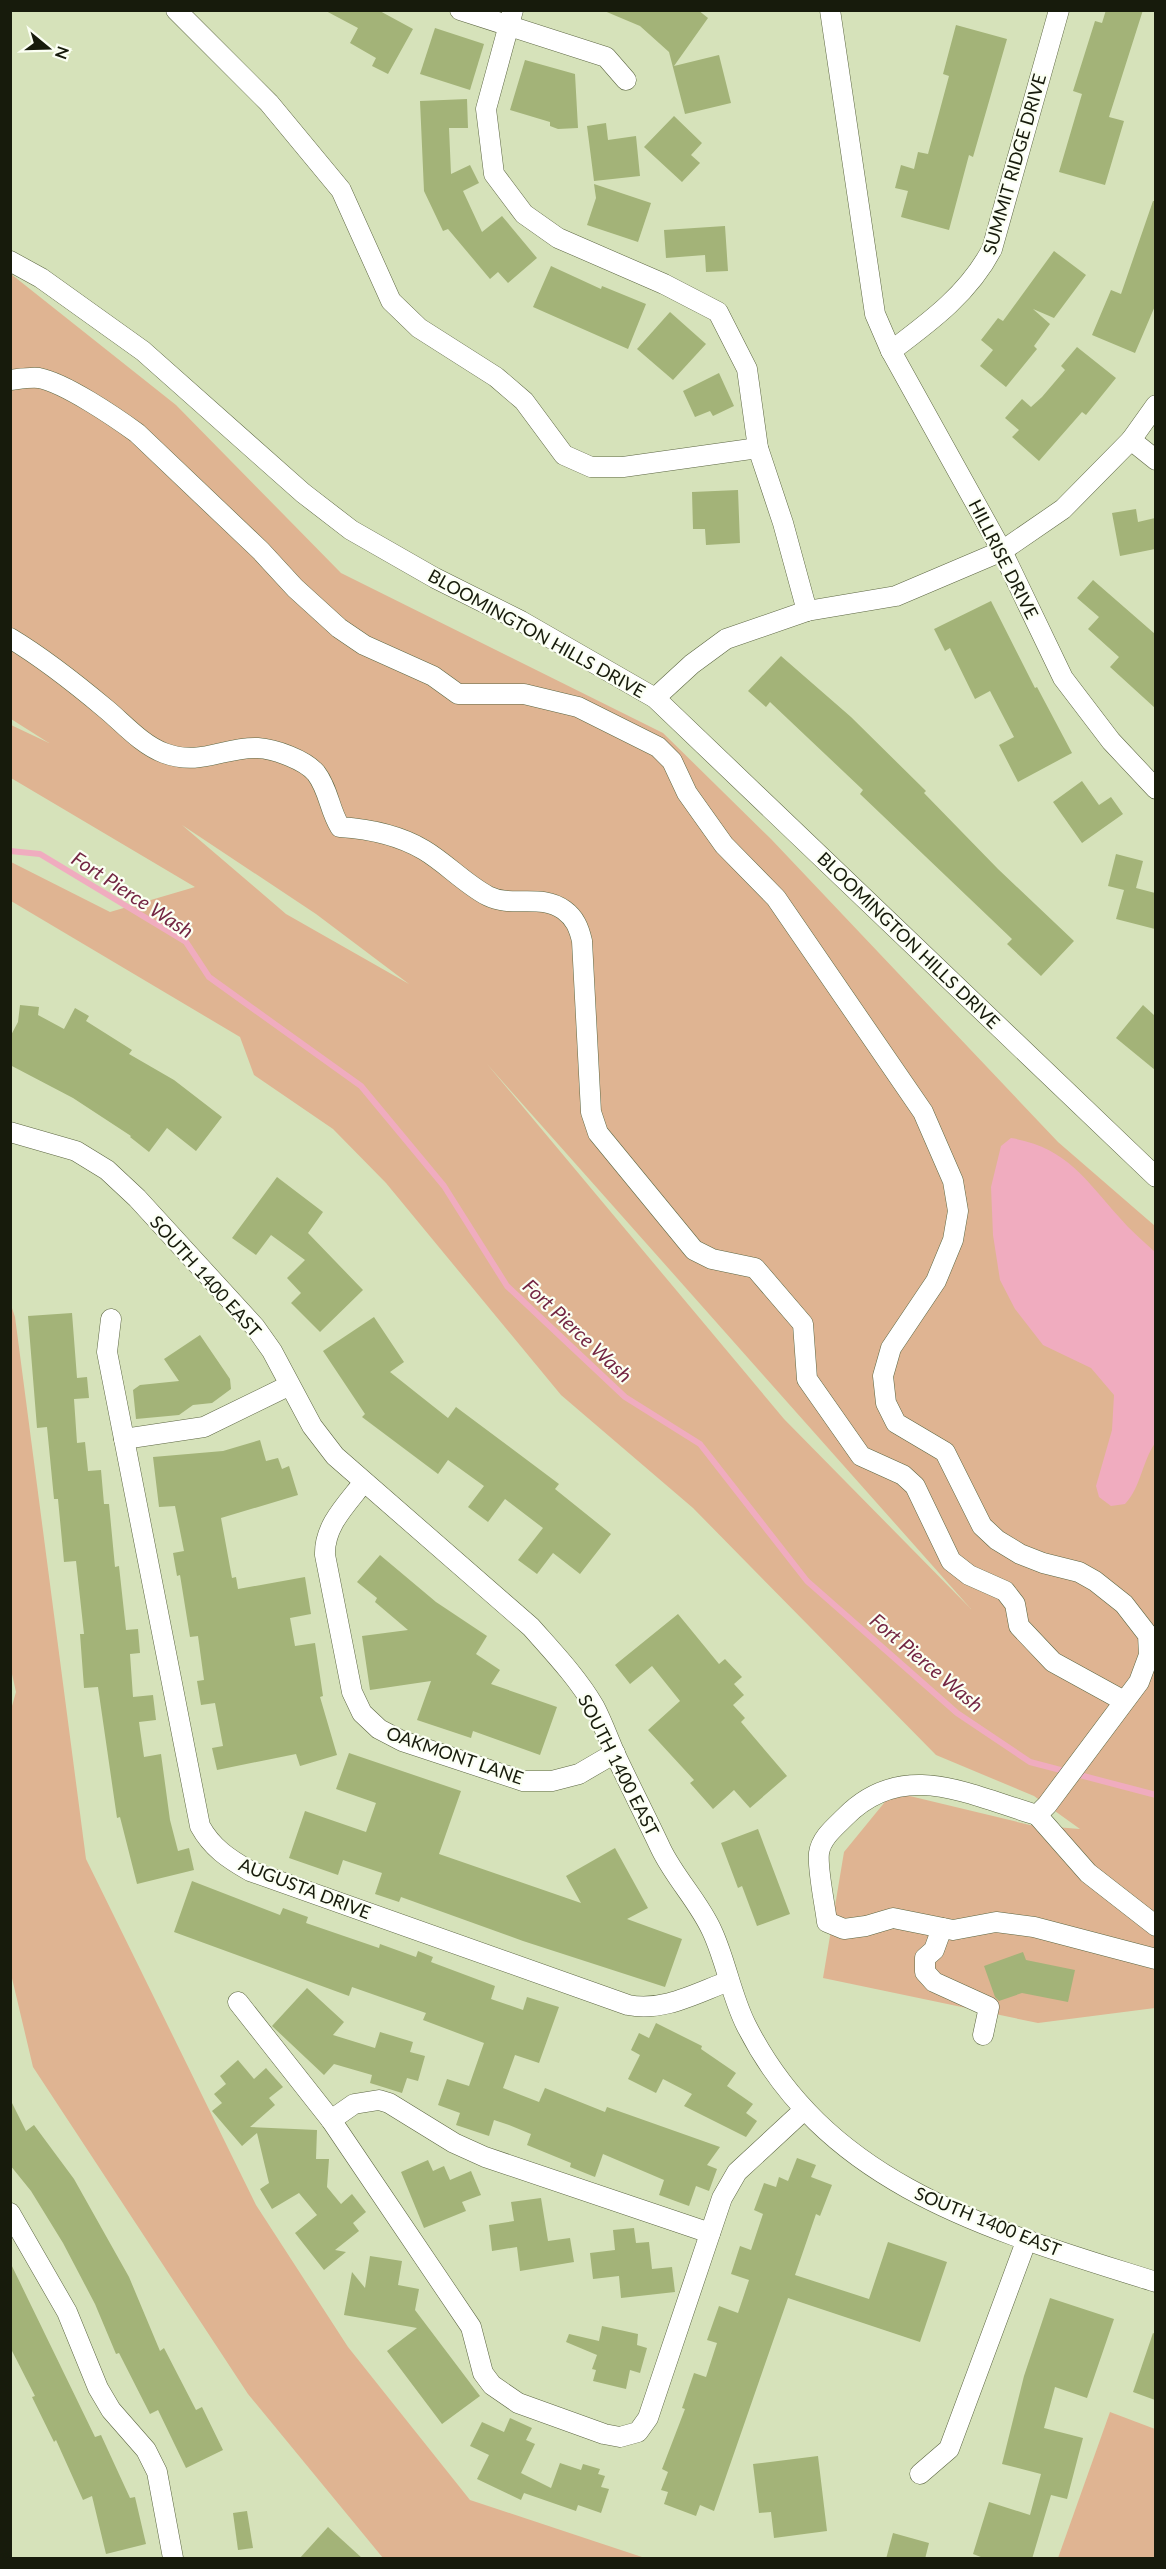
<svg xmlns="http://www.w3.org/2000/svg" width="1166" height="2569" font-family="Lato,sans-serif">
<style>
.green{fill:#dfb492;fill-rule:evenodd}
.water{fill:#f0acbf}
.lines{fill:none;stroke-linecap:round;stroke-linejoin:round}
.stream{stroke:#f0acbf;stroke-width:6}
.building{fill:#a3b378}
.minor-casing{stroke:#5c6642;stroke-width:21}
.minor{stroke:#fff;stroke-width:20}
.labels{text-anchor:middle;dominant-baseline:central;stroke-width:4.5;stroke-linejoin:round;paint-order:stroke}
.street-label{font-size:18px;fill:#171b0c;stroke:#fbfff3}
.water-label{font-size:20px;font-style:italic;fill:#732643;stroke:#fbfff3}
</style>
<rect width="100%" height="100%" fill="#d6e2ba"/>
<g class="green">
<path d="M11,274L176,405L341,573L663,733L771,839L1058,1142L1155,1226V2008L1038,2023L823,1978L844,1852L893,1792L1030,1825L1080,1829L1034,1796L936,1755L693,1508L561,1395L386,1183L333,1129L254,1075L240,1037L11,901V862L110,912L195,887L11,778V725L49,743L11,719ZM182,825L316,914L409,984L286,914ZM487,1064L971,1609L784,1419Z"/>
<polygon points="11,1305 15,1317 86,1859 256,2205 348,2347 470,2500 645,2558 383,2558 248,2394 33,2067 11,1974 10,1713 16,1692 10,1665"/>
<polygon points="1110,2412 1155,2429 1155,2558 1058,2558"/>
</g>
<path class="water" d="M1011,1138C1066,1147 1085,1179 1119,1217C1130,1230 1143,1241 1155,1252V1443C1142,1462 1141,1487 1125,1504L1111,1506L1099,1497L1096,1486L1112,1430L1114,1395L1091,1368L1043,1345L1015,1309L1000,1280L993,1235L991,1187L1001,1146Z"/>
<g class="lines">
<polyline class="stream" points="10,851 40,854 186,942 209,977 361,1086 444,1186 507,1286 625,1397 700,1444 807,1581 957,1713 1030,1762 1156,1795"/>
</g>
<g class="building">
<polygon points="324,10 378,10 413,29 388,74 372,66 376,58 350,43 358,28"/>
<polygon points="602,10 698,10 708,18 674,66 719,55 731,103 685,114 669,52 640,26"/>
<polygon points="1106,10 1143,10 1109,117 1124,121 1105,185 1059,172 1082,94 1073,91 1095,21 1102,23"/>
<polygon points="956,25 1007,39 973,157 969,155 949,230 901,217 908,191 895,188 901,165 914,169 918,152 928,154 949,76 943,74"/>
<polygon points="435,28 484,44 470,90 420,74"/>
<polygon points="525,60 575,74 578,128 558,129 550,126 550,122 510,110"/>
<polygon points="467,99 468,128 449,128 451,174 470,165 479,183 463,191 482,232 502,216 537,258 508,283 498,272 490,279 448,229 443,231 424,191 420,101"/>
<polygon points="674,116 702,143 691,155 700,163 682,182 644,147"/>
<polygon points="606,123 608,140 636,136 640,176 594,181 587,126"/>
<polygon points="594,184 651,203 638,242 587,225 596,198"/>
<polygon points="1153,201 1155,201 1155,306 1135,353 1092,335 1111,290 1121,294"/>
<polygon points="725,226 728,271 706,272 705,255 666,258 664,230"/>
<polygon points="1054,251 1086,275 1054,318 1033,309 1050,324 1034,346 1037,349 1006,387 980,366 993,350 981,340 998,318 1003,321"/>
<polygon points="551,266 601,289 602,286 646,304 628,349 533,307"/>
<polygon points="670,312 706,344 673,380 637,349"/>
<polygon points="1077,347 1116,378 1086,415 1082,412 1039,461 1012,437 1019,430 1005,418 1022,399 1031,407 1042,397 1065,370 1061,366"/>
<polygon points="719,373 734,406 713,416 710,411 695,417 683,391"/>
<polygon points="738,490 740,543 706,545 705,529 693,529 692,492"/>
<polygon points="1136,509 1138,522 1155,518 1155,549 1120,556 1112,513"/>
<polygon points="1093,580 1155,634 1155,708 1110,667 1119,657 1088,629 1099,617 1077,598"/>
<polygon points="991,601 1035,688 1037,687 1072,753 1018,782 999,745 1014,737 990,691 975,699 950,648 945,651 934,629"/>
<polygon points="781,656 851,717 926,791 924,793 998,869 1074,941 1041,976 1007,944 1012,939 860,794 863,790 770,702 766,707 748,691"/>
<polygon points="1082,781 1099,805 1111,797 1123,814 1082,843 1053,802"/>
<polygon points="1116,854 1143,861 1136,888 1155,893 1155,929 1116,919 1124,890 1108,886"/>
<polygon points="20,1005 39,1007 38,1015 64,1029 75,1008 89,1016 86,1021 132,1050 129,1054 174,1080 222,1117 196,1151 167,1128 149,1152 130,1137 131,1136 73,1098 10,1065 10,1037 18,1022"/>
<polygon points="1143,1005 1155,1016 1155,1070 1116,1038"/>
<polygon points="277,1177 323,1212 308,1233 363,1290 320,1332 291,1303 301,1293 287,1278 305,1260 271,1235 256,1255 232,1238"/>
<polygon points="72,1313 77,1378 87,1377 89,1398 74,1399 77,1443 85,1442 88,1471 101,1470 104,1504 109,1504 115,1567 119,1566 126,1630 138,1629 140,1653 130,1654 133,1697 153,1695 156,1720 139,1722 144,1757 161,1754 170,1820 178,1851 189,1848 194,1870 137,1884 120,1817 117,1818 98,1687 84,1688 80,1634 84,1634 76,1561 64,1562 58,1499 54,1499 47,1427 37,1428 28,1316"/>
<polygon points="374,1317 404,1362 390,1372 448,1418 456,1407 559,1484 555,1489 611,1534 580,1574 553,1553 537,1574 518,1560 543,1528 505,1499 488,1522 468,1507 484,1486 448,1460 438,1474 362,1417 365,1414 323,1351"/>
<polygon points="200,1335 230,1379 231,1389 212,1403 193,1405 179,1415 136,1419 133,1390 140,1385 179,1381 164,1359"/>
<polygon points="260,1440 266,1461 278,1458 282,1469 289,1466 298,1495 221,1518 232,1578 236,1577 238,1589 305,1577 311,1614 290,1618 295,1646 315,1643 323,1696 320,1697 337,1755 300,1766 296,1754 217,1770 212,1748 223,1746 215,1703 201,1705 197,1681 204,1680 198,1636 190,1637 180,1575 177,1576 173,1553 184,1551 175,1506 159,1507 153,1457 223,1451"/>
<polygon points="380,1555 436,1602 487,1636 476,1654 500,1670 491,1684 557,1707 540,1755 473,1731 471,1738 417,1720 431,1681 370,1690 362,1636 408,1630 375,1602 377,1598 357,1582"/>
<polygon points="678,1614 719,1664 725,1659 742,1677 734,1684 744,1695 733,1705 745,1718 741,1722 787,1776 750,1808 734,1790 713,1809 690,1783 694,1780 648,1730 680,1701 652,1666 630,1684 615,1665"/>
<polygon points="349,1753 461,1791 439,1854 581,1903 566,1876 615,1848 648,1908 627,1919 682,1939 665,1987 523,1941 401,1897 399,1902 375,1894 382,1873 343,1860 338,1875 289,1858 305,1811 366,1832 376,1803 336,1789"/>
<polygon points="758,1829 790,1914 757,1926 742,1886 738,1888 721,1843"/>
<polygon points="192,1881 280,1915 283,1908 308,1917 306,1923 379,1948 380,1944 416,1957 418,1951 433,1957 431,1962 495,1986 491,1999 523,2010 527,1997 559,2007 539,2063 515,2055 503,2088 539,2102 545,2088 605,2112 607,2107 720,2147 707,2165 717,2169 709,2191 696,2186 689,2206 659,2195 664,2180 603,2154 595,2177 570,2167 571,2163 527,2145 531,2134 509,2125 494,2120 489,2136 456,2125 460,2113 438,2105 447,2079 469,2086 484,2043 423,2020 426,2013 352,1987 349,1996 174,1932"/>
<polygon points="1023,1952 1026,1960 1075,1970 1068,2002 1022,1993 999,2001 995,1997 984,1966"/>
<polygon points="307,1988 344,2022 333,2035 375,2048 380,2032 413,2042 410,2052 425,2056 418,2081 407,2078 402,2093 370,2083 372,2075 334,2064 324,2075 272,2026"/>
<polygon points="656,2023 702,2046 701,2049 736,2073 727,2086 753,2104 746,2113 757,2121 746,2137 684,2106 692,2094 663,2079 656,2093 628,2079 640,2055 631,2050 639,2033 649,2038"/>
<polygon points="238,2060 254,2079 266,2068 283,2087 269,2098 275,2105 250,2127 317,2130 316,2159 329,2159 327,2187 341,2204 352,2194 366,2212 353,2223 359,2231 335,2250 346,2252 324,2270 295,2233 317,2215 299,2193 272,2209 260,2189 269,2183 257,2133 242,2146 212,2111 222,2103 214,2094 226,2084 220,2076"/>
<polygon points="10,2099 26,2131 34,2125 74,2179 129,2277 160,2351 164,2348 196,2410 202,2407 223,2450 186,2468 158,2410 150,2414 119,2353 116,2354 95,2304 63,2243 31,2191 10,2165"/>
<polygon points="797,2158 816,2165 811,2177 832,2185 820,2216 816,2214 795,2275 869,2299 888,2242 947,2262 920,2342 788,2298 714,2511 700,2505 696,2516 664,2504 668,2492 661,2490 668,2472 662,2469 685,2409 682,2408 694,2373 706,2377 717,2343 707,2340 719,2306 738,2313 749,2280 731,2274 740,2246 751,2250 763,2214 754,2210 764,2183 776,2187 779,2177 788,2181"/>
<polygon points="428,2160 433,2171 444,2166 450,2180 471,2171 481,2195 462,2202 466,2211 424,2228 401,2172"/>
<polygon points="541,2198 548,2241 570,2238 574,2262 520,2271 517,2247 492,2251 489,2225 514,2221 511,2202"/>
<polygon points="634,2228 636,2243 649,2242 652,2269 672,2267 675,2292 621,2298 619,2276 593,2279 590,2253 615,2250 613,2230"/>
<polygon points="370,2256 402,2261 398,2285 419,2289 415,2310 480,2396 442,2424 387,2351 417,2328 344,2315 352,2272 365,2288"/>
<polygon points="10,2262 95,2437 101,2435 130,2498 135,2497 146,2544 106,2554 92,2496 83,2500 56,2440 54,2442 32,2397 35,2396 10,2347"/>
<polygon points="1050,2298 1114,2319 1087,2398 1055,2387 1044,2428 1083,2438 1067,2499 1051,2495 1032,2559 986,2559 973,2554 989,2502 1030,2515 1041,2474 1002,2464 1024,2376"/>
<polygon points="602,2326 638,2334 637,2345 647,2348 640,2373 630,2370 626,2389 593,2381 596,2370 592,2369 597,2355 566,2342 569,2334 599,2341"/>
<polygon points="1153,2333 1155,2334 1155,2400 1133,2392"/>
<polygon points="510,2418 532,2428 526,2440 535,2444 521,2473 551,2488 560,2463 581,2470 583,2464 600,2469 598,2474 605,2476 601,2487 609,2489 601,2513 578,2505 576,2511 524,2493 521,2500 477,2479 489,2455 470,2446 482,2422 504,2432"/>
<polygon points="818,2456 827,2531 774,2538 771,2512 759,2513 753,2464"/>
<polygon points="247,2511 253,2548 238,2550 233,2513"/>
<polygon points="328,2527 363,2559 299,2559"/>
<polygon points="893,2533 929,2543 925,2559 886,2559"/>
</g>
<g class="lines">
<g class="minor-casing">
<g id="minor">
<polyline points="176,10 269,103 341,190 391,301 419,328 496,377 524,401 564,455 591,467 623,467 758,448"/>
<polyline points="460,10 606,57 626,80"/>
<polyline points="513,10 486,109 494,174 524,214 558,238 664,284 718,312 747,369 758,448 783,523 807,611"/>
<polyline points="830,10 875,314 891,351 1002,551 1063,678 1111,741 1156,789"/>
<polyline points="10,261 41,278 143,351 303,493 351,530 435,578 521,621 655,698 1156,1177"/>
<path d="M891,351C931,321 969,293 992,249L1059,10"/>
<path d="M10,380C19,379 30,377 39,378C65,383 115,417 137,433L261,551L295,588L339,628L364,645L433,676L458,694H524L578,707L658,747L672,761L687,793L724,845L776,898L923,1112L953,1181L958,1211L953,1240L936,1281L891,1348L883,1376L886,1403L896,1423L945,1452L982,1526L997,1540L1020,1554L1043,1563L1079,1572L1095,1581L1124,1604L1148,1635L1149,1655L1139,1682L1047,1805L1037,1815C969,1795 903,1758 845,1817C835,1827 821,1838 819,1853C817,1868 825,1905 827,1922L844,1929L866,1926L893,1918L953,1930L996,1922L1034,1927L1156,1959"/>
<polyline points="1131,440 1156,460"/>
<path d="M10,638C45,659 75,683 106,709C123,723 142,745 164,753C201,767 225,746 258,748C275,749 305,760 316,773C329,790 329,809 340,827C369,829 399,835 424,850C446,863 465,884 488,896C512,908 541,893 564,910C575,918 579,928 582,941L591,1112L598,1133L694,1250L712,1259L755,1268L803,1324L807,1379L861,1456L903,1475L915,1486L951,1561L969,1575L1005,1591L1015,1604L1019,1626L1053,1662L1124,1701"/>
<polyline points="655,698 692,664 726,639 807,611 896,596 1002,551 1063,509 1131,440 1156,405"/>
<path d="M10,1132L76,1151L107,1170L137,1198L255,1327L272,1351L312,1426L335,1456L531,1627C553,1652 577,1677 594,1706C602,1721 608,1738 615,1754C630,1786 646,1817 661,1849C675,1878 699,1902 712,1931C726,1961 731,1995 746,2025C828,2188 995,2231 1156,2282"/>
<path d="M111,1319L107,1352L200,1826C212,1848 229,1859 250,1871L628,2005C664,2012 696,1993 729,1981"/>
<polyline points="124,1439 204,1427 288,1386"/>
<path d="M363,1483C346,1505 324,1526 325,1555L352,1692L362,1713L379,1729L402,1741L523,1781H552L579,1774L615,1753"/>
<polyline points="1037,1815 1088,1873 1156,1926"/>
<polyline points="942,1928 934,1950 925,1958 925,1972 934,1982 989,2007 983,2035"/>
<polyline points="238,2002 331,2120 471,2327 483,2373 492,2385 518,2403 604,2434 620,2437 638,2432 648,2418 722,2198 737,2172 804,2110"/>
<polyline points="331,2120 354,2104 379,2100 389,2103 454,2143 485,2157 710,2233"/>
<polyline points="10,2213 67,2312 98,2388 111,2410 146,2450 157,2472 173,2558"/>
<polyline points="920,2474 949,2449 1027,2239"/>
</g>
</g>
<use href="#minor" class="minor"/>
</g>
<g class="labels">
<g class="street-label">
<text transform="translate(1014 164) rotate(-74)">SUMMIT RIDGE DRIVE</text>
<text transform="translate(1004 559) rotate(63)">HILLRISE DRIVE</text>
<text transform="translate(537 633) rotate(29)">BLOOMINGTON HILLS DRIVE</text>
<text transform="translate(909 940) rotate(44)">BLOOMINGTON HILLS DRIVE</text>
<text transform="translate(206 1276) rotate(48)">SOUTH 1400 EAST</text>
<text transform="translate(455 1755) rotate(19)">OAKMONT LANE</text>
<text transform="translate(619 1765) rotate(63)">SOUTH 1400 EAST</text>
<text transform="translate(305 1888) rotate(21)">AUGUSTA DRIVE</text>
<text transform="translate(988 2221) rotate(22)">SOUTH 1400 EAST</text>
</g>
<g class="water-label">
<text transform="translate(133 894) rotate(33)">Fort Pierce Wash</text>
<text transform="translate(578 1330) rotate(43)">Fort Pierce Wash</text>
<text transform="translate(927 1662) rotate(40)">Fort Pierce Wash</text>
</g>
</g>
<rect width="1166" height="2569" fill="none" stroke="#171b0c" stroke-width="24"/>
<g transform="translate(48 48) rotate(109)" stroke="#fbfff3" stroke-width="4.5" paint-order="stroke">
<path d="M0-4.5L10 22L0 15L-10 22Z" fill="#171b0c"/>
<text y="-9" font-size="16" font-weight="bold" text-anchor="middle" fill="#171b0c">N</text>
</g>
</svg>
